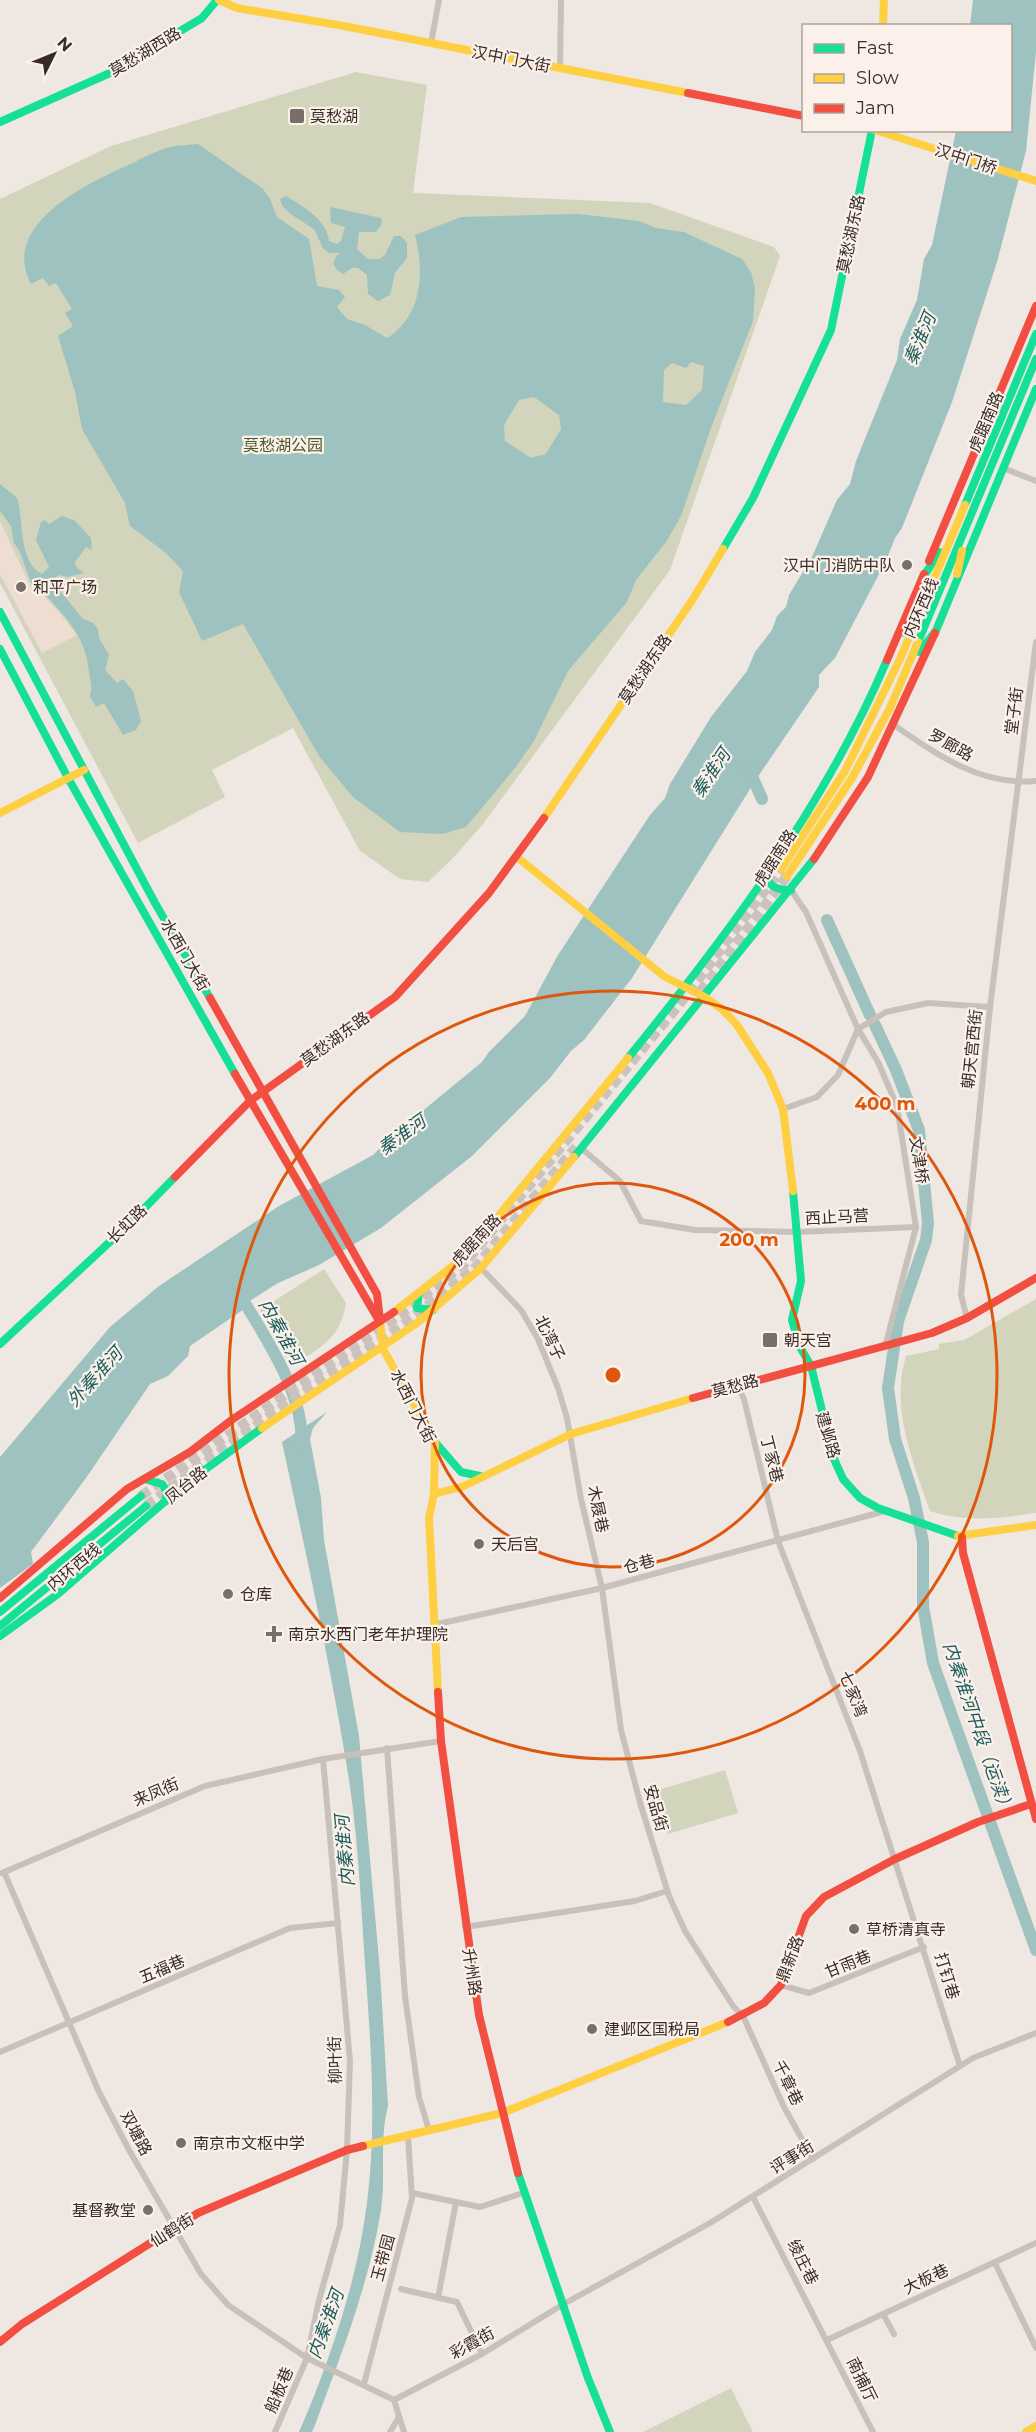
<svg xmlns="http://www.w3.org/2000/svg" width="1036" height="2432" font-family="Montserrat,'Noto Sans SC',sans-serif">
<style>
.green{fill:#d2d4bc}
.plaza{fill:#edded1}
.water{fill:#9dc2bf;fill-rule:evenodd}
.lines{fill:none;stroke-linecap:round;stroke-linejoin:round}
.river{stroke:#9dc2bf;stroke-width:12}
.highway-tunnel{stroke:#cbc2bd;stroke-width:10;stroke-dasharray:10 5;stroke-linecap:butt}
.street{stroke:#c8c0bb;stroke-width:6}
.fast{stroke:#16e098;stroke-width:8}
.slow{stroke:#ffcf43;stroke-width:8}
.jam{stroke:#f24e42;stroke-width:8}
.ring{fill:none;stroke:#df570d;stroke-width:3}
.poi-dot{fill:#796e69;stroke:#fbf1ea;stroke-width:2}
.labels{text-anchor:middle;dominant-baseline:central;stroke-width:4.5;stroke-linejoin:round;paint-order:stroke}
.street-label{font-size:16px;fill:#392c28;stroke:#fbf1ea}
.poi-label{font-size:16px;fill:#392c28;stroke:#fbf1ea;text-anchor:start}
.park-label{font-size:16px;fill:#4c592b;stroke:#fbf1ea}
.water-label{font-size:18px;font-style:italic;fill:#1b5d5c;stroke:#fbf1ea}
.centre{fill:#df570d;stroke:#fbf1ea;stroke-width:3}
.ring-label{font-size:18px;text-anchor:middle;font-weight:bold;fill:#df570d;stroke:#fbf1ea;stroke-width:4.5;stroke-linejoin:round;paint-order:stroke}
</style>
<rect width="100%" height="100%" fill="#efe8e2"/>
<g class="green">
<polygon points="356,72 427,85 413,193 650,203 774,247 780,256 670,570 483,824 454,857 428,882 400,879 360,851 293,728 212,770 225,797 138,843 0,583 0,199 111,146"/>
<path d="M324,1269L346,1303C340,1338 323,1346 295,1364L260,1310Z"/>
<path d="M1036,1299V1513C999,1518 966,1523 930,1511C913,1462 890,1408 906,1356L939,1349V1344L964,1340Z"/>
<polygon points="725,1770 738,1813 668,1834 655,1791"/>
<polygon points="731,2388 753,2432 643,2432"/>
</g>
<polygon class="plaza" points="0,521 31,587 37,588 59,612 77,635 42,653 0,574"/>
<g class="water">
<polygon points="973,0 1036,0 1036,52 1026,151 997,262 952,402 902,528 895,538 886,561 835,658 819,675 819,687 755,781 632,978 584,1040 571,1051 550,1078 472,1156 381,1228 319,1265 278,1283 245,1304 247,1307 190,1346 188,1356 168,1376 150,1384 86,1478 31,1552 33,1564 0,1588 0,1457 110,1327 159,1286 279,1206 373,1155 392,1136 482,1062 489,1052 525,1016 558,955 650,815 665,798 670,784 711,717 747,671 755,652 772,630 777,616 786,607 789,595 812,557 837,500 850,484 856,461 897,360 900,339 917,300 924,259 932,245 956,131 1010,130 1010,26 970,25"/>
<path d="M198,144L262,188L270,199L277,217L309,239L317,286L339,290L345,297L337,307L347,319L365,325L387,338C422,316 425,272 415,235L461,217L578,214L639,221L656,228L684,232L742,259L751,272L755,289L753,321L712,425L681,516L666,542L636,580L627,602L568,671L534,741L515,768L466,827L442,834L400,832L353,797L319,756L243,624L202,641L179,592L183,571L166,553L130,526L125,503L82,429L75,392L58,336L73,326L65,313L72,309L56,283L49,286L43,278L31,284C0,226 84,185 124,167C138,161 154,151 170,147C179,145 189,145 198,144ZM691,362L704,366L702,390L686,405L663,402L664,370L672,363L686,368ZM534,397L559,415L561,429L546,454L531,458L505,441L504,425L519,400Z"/>
<path d="M286,196C303,207 327,219 329,241L337,244L341,241L345,227L331,223L330,207L381,218L382,224L376,232H359L357,249L368,259H379L385,255L394,236H401L407,243V258L395,273L390,295L378,301L368,294L367,275L358,268H352L343,274L337,270L333,263L337,255L341,253H329L323,248L314,229L292,215L282,206L280,199Z"/>
<path d="M0,484L17,498C24,520 18,562 42,574L49,567L36,540L41,522L45,520L49,524L62,516L75,521L91,538L92,550L86,547L75,562L76,567L84,573L67,577L59,575L52,581L83,619L93,623L98,629L99,638L109,655L105,670L117,683L123,679L133,691L141,721L136,730L123,735L104,703L96,707L90,696C93,686 90,681 89,672C86,633 60,611 35,584L32,585L19,550L14,543L11,526L0,511Z"/>
<path d="M327,1412L313,1428L310,1439L321,1498L324,1540L359,1736L380,1971L388,2106C379,2140 386,2176 381,2210C369,2284 341,2355 315,2425L312,2432H299C325,2373 351,2298 362,2235C378,2150 372,2062 366,1977C361,1912 359,1844 349,1780C331,1666 306,1554 282,1442Z"/>
</g>
<g class="lines">
<g class="river">
<polyline points="748,767 762,799"/>
<polyline points="827,920 870,1015"/>
<polyline points="875,1025 896,1070 919,1130 928,1223 926,1240 898,1321 888,1388 895,1439 914,1498 923,1542 923,1606 933,1663 1036,1950"/>
<path d="M238,1292C263,1333 306,1396 301,1445"/>
</g>
<g class="highway-tunnel">
<polyline points="700,992 787,876"/>
<polyline points="141,1496 402,1313 465,1263 678,1006 781,869"/>
<polyline points="146,1506 268,1417 404,1324 474,1269 576,1147"/>
</g>
<g class="street">
<polyline points="431,43 439,0"/>
<polyline points="560,69 561,0"/>
<polyline points="1003,468 1036,481"/>
<path d="M894,725C937,755 981,786 1036,781"/>
<polyline points="791,890 806,912 858,1029 878,1062 897,1106 916,1227 885,1347"/>
<polyline points="783,1109 817,1097 838,1075 858,1029 886,1012 928,1003 990,1007"/>
<polyline points="581,1148 620,1181 641,1221 695,1230 798,1232 916,1227"/>
<polyline points="481,1268 521,1310 538,1339 558,1388 567,1418 581,1499 602,1588 621,1730 641,1806 669,1896 685,1931 733,2006 743,2016 784,2107 813,2159"/>
<polyline points="967,1318 961,1295 990,1007 1036,642"/>
<polyline points="737,1385 744,1399 778,1541 860,1751 960,2066"/>
<polyline points="433,1625 602,1588 885,1511"/>
<polyline points="387,1748 405,1996 419,2097 429,2130"/>
<polyline points="4,1872 99,2092 129,2150 201,2274 228,2305 307,2358 394,2400"/>
<polyline points="2,1873 205,1786 323,1759 441,1741"/>
<polyline points="465,1927 635,1901 667,1891"/>
<polyline points="781,1985 809,1993 924,1947"/>
<polyline points="0,2052 290,1928 338,1923"/>
<polyline points="412,2193 480,2207 523,2193"/>
<polyline points="753,2197 873,2432"/>
<polyline points="995,2263 1036,2348"/>
<polyline points="401,2289 457,2302 482,2354"/>
<polyline points="438,2298 456,2202"/>
<polyline points="883,2314 894,2334"/>
<polyline points="827,2340 1036,2243"/>
<polyline points="364,2384 412,2198 408,2136"/>
<polyline points="394,2400 482,2354 562,2305 710,2223 973,2058 1036,2033"/>
<polyline points="394,2400 404,2432"/>
<polyline points="275,2432 307,2358 319,2300 340,2225 347,2150 350,2061 323,1759"/>
<polyline points="390,2432 399,2417"/>
</g>
<g class="fast">
<polyline points="0,122 110,73 202,18 217,0"/>
<polyline points="965,505 1036,334"/>
<polyline points="723,549 753,498 831,330 872,130"/>
<polyline points="922,579 939,552"/>
<polyline points="0,612 155,903 210,998"/>
<polyline points="905,633 910,610"/>
<polyline points="935,633 1036,389"/>
<polyline points="918,642 1036,359"/>
<polyline points="0,649 68,778 235,1074"/>
<polyline points="919,652 935,632"/>
<path d="M766,872C767,887 777,890 791,890"/>
<path d="M628,1058C727,936 825,806 887,660"/>
<polyline points="574,1157 814,859"/>
<polyline points="793,1191 801,1281 792,1320 800,1347 811,1366 834,1459 843,1479 860,1498 878,1508 958,1536"/>
<polyline points="419,1293 417,1308 433,1310"/>
<polyline points="0,1344 128,1225 175,1177"/>
<polyline points="435,1442 461,1472 480,1476"/>
<polyline points="144,1479 162,1484 166,1490 166,1501"/>
<polyline points="0,1612 141,1496"/>
<polyline points="0,1626 146,1506"/>
<polyline points="0,1636 58,1594 184,1485 262,1428"/>
<polyline points="518,2173 588,2378 610,2432"/>
</g>
<g class="slow">
<polyline points="219,0 237,8 344,26 688,93"/>
<polyline points="883,26 884,0"/>
<polyline points="875,130 1036,181"/>
<polyline points="957,574 962,551"/>
<polyline points="0,813 84,770"/>
<polyline points="544,818 693,599 723,549"/>
<polyline points="517,857 665,977 703,996 722,1009 737,1025 768,1073 783,1109 793,1191"/>
<polyline points="781,869 845,771 900,659 965,505"/>
<polyline points="787,876 852,778 890,708 918,642"/>
<polyline points="394,1312 459,1261 477,1242 628,1058"/>
<polyline points="380,1320 383,1349 435,1441 434,1494 429,1518 438,1692"/>
<polyline points="262,1428 417,1323 481,1268 574,1157"/>
<polyline points="434,1494 464,1486 571,1434 693,1398"/>
<polyline points="958,1536 1036,1525"/>
<polyline points="363,2146 502,2113 728,2022"/>
<polyline points="1026,2432 1036,2426"/>
</g>
<g class="jam">
<polyline points="688,93 804,116"/>
<polyline points="929,561 1036,306"/>
<polyline points="887,660 924,574"/>
<polyline points="814,859 868,777 935,633"/>
<polyline points="210,998 377,1294 380,1320"/>
<polyline points="235,1074 378,1319"/>
<polyline points="175,1177 250,1101 395,997 489,893 544,818"/>
<polyline points="693,1398 932,1333 967,1318 1036,1278"/>
<polyline points="962,1537 963,1553 1036,1819"/>
<polyline points="0,1598 127,1489 190,1452 233,1419 394,1312"/>
<polyline points="438,1692 441,1741 479,2015 518,2173"/>
<polyline points="728,2022 764,2003 781,1985 806,1916 824,1897 895,1859 978,1822 1031,1804"/>
<polyline points="0,2342 22,2324 198,2213 347,2150 363,2146"/>
</g>
</g>
<g class="ring">
<circle cx="613" cy="1375" r="192"/>
<circle cx="613" cy="1375" r="384"/>
</g>
<g class="poi-dot">
<rect x="289" y="108" width="16" height="16" rx="3"/>
<circle cx="907" cy="565" r="6"/>
<circle cx="21" cy="587" r="6"/>
<rect x="762" y="1332" width="16" height="16" rx="3"/>
<circle cx="479" cy="1544" r="6"/>
<circle cx="228" cy="1594" r="6"/>
<path d="M271 1625h6v6h6v6h-6v6h-6v-6h-6v-6h6z"/>
<circle cx="854" cy="1929" r="6"/>
<circle cx="592" cy="2029" r="6"/>
<circle cx="181" cy="2143" r="6"/>
<circle cx="148" cy="2210" r="6"/>
</g>
<g class="labels">
<g class="street-label">
<text transform="translate(145 52) rotate(-31)">莫愁湖西路</text>
<text transform="translate(511 59) rotate(11)">汉中门大街</text>
<text transform="translate(966 159) rotate(18)">汉中门桥</text>
<text transform="translate(851 234) rotate(-78)">莫愁湖东路</text>
<text transform="translate(986 422) rotate(-67)">虎踞南路</text>
<text transform="translate(921 608) rotate(-67)">内环西线</text>
<text transform="translate(645 669) rotate(-56)">莫愁湖东路</text>
<text transform="translate(1014 711) rotate(-83)">堂子街</text>
<text transform="translate(951 745) rotate(29)">罗廊路</text>
<text transform="translate(775 858) rotate(-57)">虎踞南路</text>
<text transform="translate(185 955) rotate(60)">水西门大街</text>
<text transform="translate(335 1039) rotate(-36)">莫愁湖东路</text>
<text transform="translate(972 1049) rotate(-84)">朝天宫西街</text>
<text transform="translate(919 1160) rotate(81)">文津桥</text>
<text transform="translate(837 1217) rotate(-3)">西止马营</text>
<text transform="translate(127 1224) rotate(-44)">长虹路</text>
<text transform="translate(476 1240) rotate(-47)">虎踞南路</text>
<text transform="translate(550 1338) rotate(64)">北湾子</text>
<text transform="translate(735 1386) rotate(-15)">莫愁路</text>
<text transform="translate(413 1406) rotate(63)">水西门大街</text>
<text transform="translate(828 1435) rotate(74)">建邺路</text>
<text transform="translate(772 1459) rotate(76)">丁家巷</text>
<text transform="translate(186 1485) rotate(-39)">凤台路</text>
<text transform="translate(598 1509) rotate(78)">木屐巷</text>
<text transform="translate(639 1564) rotate(-15)">仓巷</text>
<text transform="translate(74 1567) rotate(-40)">内环西线</text>
<text transform="translate(853 1694) rotate(68)">七家湾</text>
<text transform="translate(156 1792) rotate(-23)">来凤街</text>
<text transform="translate(656 1808) rotate(74)">安品街</text>
<text transform="translate(790 1959) rotate(-69)">鼎新路</text>
<text transform="translate(848 1964) rotate(-22)">甘雨巷</text>
<text transform="translate(162 1969) rotate(-23)">五福巷</text>
<text transform="translate(472 1972) rotate(81)">升州路</text>
<text transform="translate(947 1976) rotate(73)">打钉巷</text>
<text transform="translate(335 2060) rotate(-91)">柳叶街</text>
<text transform="translate(788 2083) rotate(64)">千章巷</text>
<text transform="translate(136 2133) rotate(62)">双塘路</text>
<text transform="translate(792 2157) rotate(-32)">评事街</text>
<text transform="translate(172 2230) rotate(-32)">仙鹤街</text>
<text transform="translate(383 2258) rotate(-75)">玉带园</text>
<text transform="translate(803 2262) rotate(63)">绫庄巷</text>
<text transform="translate(926 2279) rotate(-25)">大板巷</text>
<text transform="translate(472 2343) rotate(-29)">彩霞街</text>
<text transform="translate(862 2380) rotate(64)">南捕厅</text>
<text transform="translate(279 2390) rotate(-67)">船板巷</text>
</g>
<g class="poi-label">
<text x="310" y="116">莫愁湖</text>
<text x="895" y="565" text-anchor="end">汉中门消防中队</text>
<text x="33" y="587">和平广场</text>
<text x="784" y="1340">朝天宫</text>
<text x="491" y="1544">天后宫</text>
<text x="240" y="1594">仓库</text>
<text x="288" y="1634">南京水西门老年护理院</text>
<text x="866" y="1929">草桥清真寺</text>
<text x="604" y="2029">建邺区国税局</text>
<text x="193" y="2143">南京市文枢中学</text>
<text x="136" y="2210" text-anchor="end">基督教堂</text>
</g>
<g class="park-label">
<text x="283" y="445">莫愁湖公园</text>
</g>
<g class="water-label">
<text transform="translate(920 339) rotate(-67)">秦淮河</text>
<text transform="translate(711 773) rotate(-56)">秦淮河</text>
<text transform="translate(402 1135) rotate(-36)">秦淮河</text>
<text transform="translate(281 1332) rotate(61)">内秦淮河</text>
<text transform="translate(95 1377) rotate(-48)">外秦淮河</text>
<text transform="translate(978 1728) rotate(71)">内秦淮河中段（运渎）</text>
<text transform="translate(345 1851) rotate(-95)">内秦淮河</text>
<text transform="translate(326 2324) rotate(-70)">内秦淮河</text>
</g>
</g>
<circle cx="613" cy="1375" r="9" class="centre"/>
<g class="ring-label">
<text x="885" y="1110">400 m</text>
<text x="749" y="1246">200 m</text>
</g>
<rect x="802" y="24" width="210" height="108" fill="#fbf1ea" stroke="#ada29c" stroke-width="1.5"/>
<rect x="814" y="44" width="30" height="9" fill="#16e098" stroke="#ada29c" stroke-width="1.5"/>
<text x="856" y="54" font-size="18" fill="#392c28">Fast</text>
<rect x="814" y="74" width="30" height="9" fill="#ffcf43" stroke="#ada29c" stroke-width="1.5"/>
<text x="856" y="84" font-size="18" fill="#392c28">Slow</text>
<rect x="814" y="104" width="30" height="9" fill="#f24e42" stroke="#ada29c" stroke-width="1.5"/>
<text x="856" y="114" font-size="18" fill="#392c28">Jam</text>
<g transform="translate(54 54) rotate(47)" stroke="#fbf1ea" stroke-width="4.5" paint-order="stroke">
<path d="M0-4.5L10 22L0 15L-10 22Z" fill="#392c28"/>
<text y="-9" font-size="16" font-weight="bold" text-anchor="middle" fill="#392c28">N</text>
</g>
</svg>
